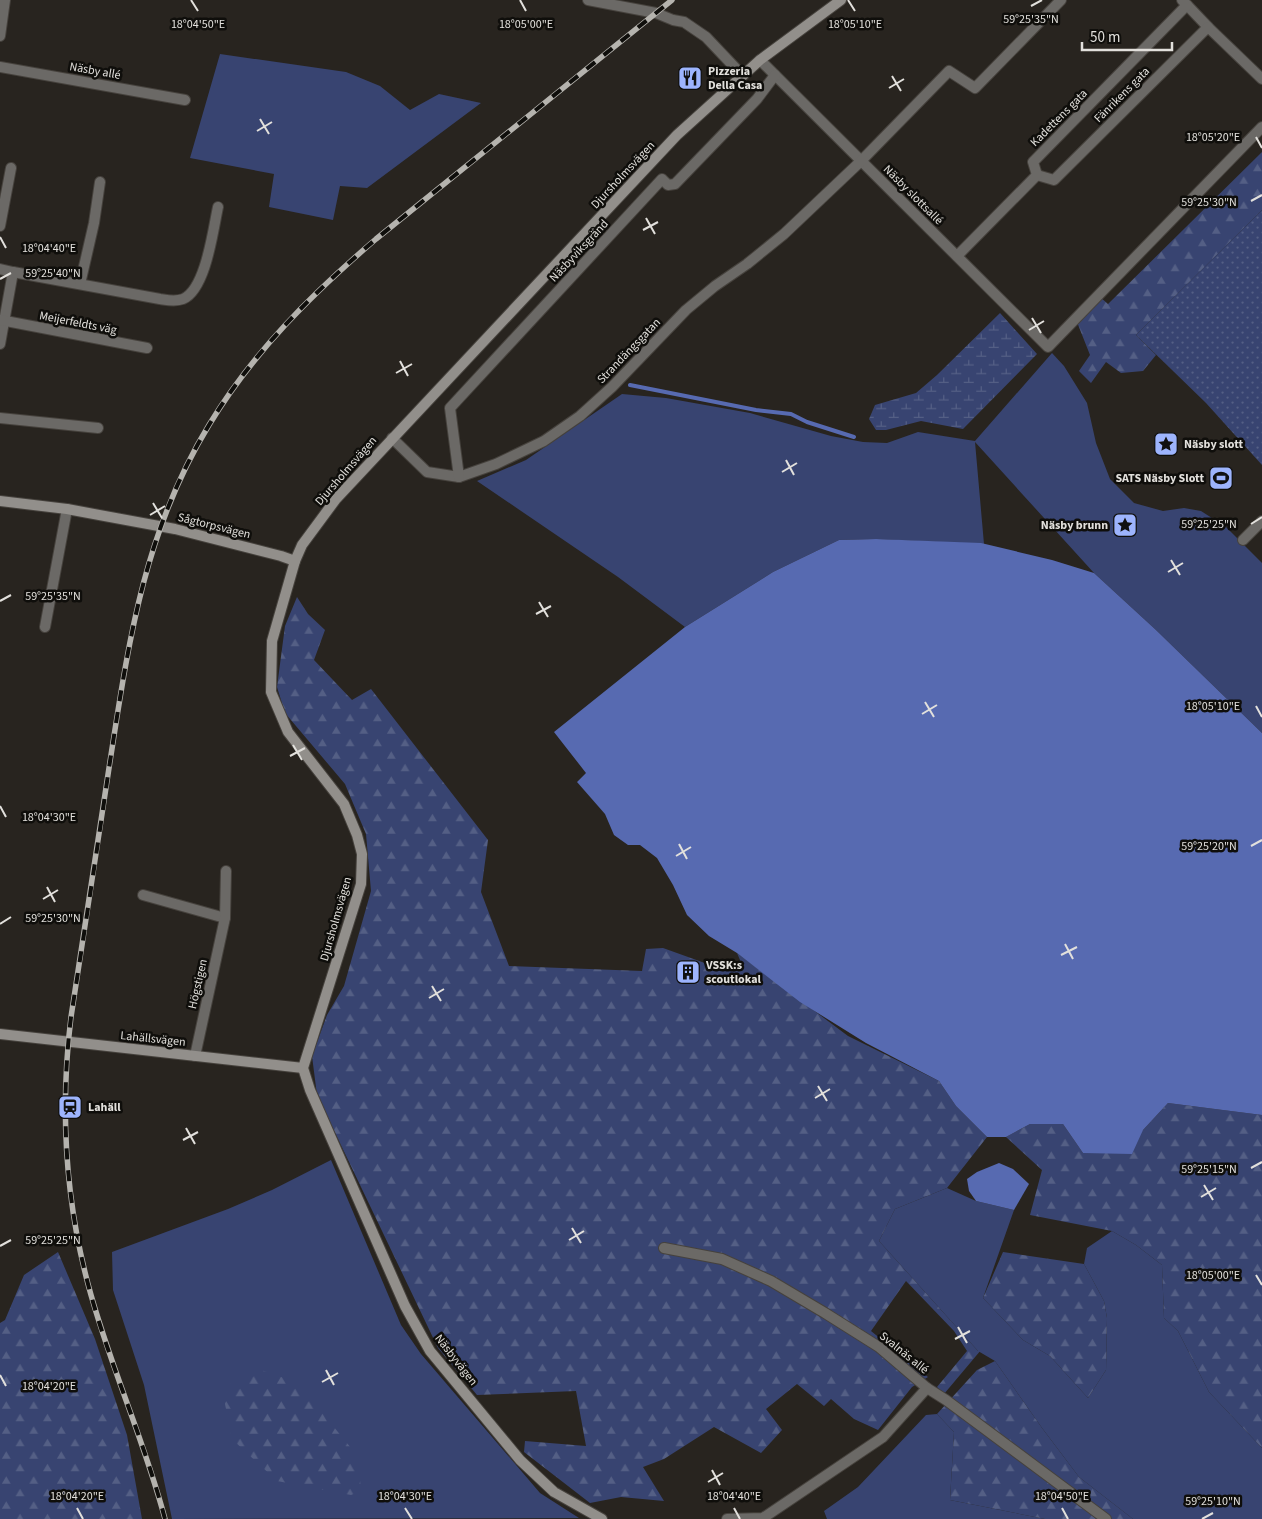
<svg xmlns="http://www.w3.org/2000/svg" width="1262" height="1519" font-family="'Source Sans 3',sans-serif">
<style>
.green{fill:#384471}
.forest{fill:url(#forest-firs)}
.wetland{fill:url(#wetland-marsh)}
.garden{fill:url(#garden-dots)}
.water{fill:#576ab1}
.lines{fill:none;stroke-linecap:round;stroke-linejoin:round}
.stream{stroke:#576ab1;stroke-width:4}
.street-casing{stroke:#46423d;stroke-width:12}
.secondary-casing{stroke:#46423d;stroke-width:12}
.street{stroke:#6b6966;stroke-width:10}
.secondary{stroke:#928f8b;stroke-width:10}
.rail-casing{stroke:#b5b3ae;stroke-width:5.5}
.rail{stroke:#0f0e0b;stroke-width:4;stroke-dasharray:11;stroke-linecap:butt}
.ticks{fill:none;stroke:#e2e0dc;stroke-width:2}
.labels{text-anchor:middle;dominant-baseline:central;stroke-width:5;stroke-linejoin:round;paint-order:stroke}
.street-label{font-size:12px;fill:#e2e0dc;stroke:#0f0e0b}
.poi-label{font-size:12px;font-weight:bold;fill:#e2e0dc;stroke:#0f0e0b;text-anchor:start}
.ticks-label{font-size:12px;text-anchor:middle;fill:#e2e0dc;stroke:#0f0e0b;stroke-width:5;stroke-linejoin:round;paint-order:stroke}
</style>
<defs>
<pattern id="forest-firs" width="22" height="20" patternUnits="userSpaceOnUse" patternTransform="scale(1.25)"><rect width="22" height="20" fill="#384471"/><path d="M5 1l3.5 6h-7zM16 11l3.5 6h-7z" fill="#545f85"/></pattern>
<pattern id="wetland-marsh" width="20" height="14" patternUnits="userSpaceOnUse" patternTransform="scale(1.25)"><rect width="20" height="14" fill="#384471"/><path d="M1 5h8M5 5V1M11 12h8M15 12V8" fill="none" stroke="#545f85"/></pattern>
<pattern id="garden-dots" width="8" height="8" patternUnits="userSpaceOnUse" patternTransform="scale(1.25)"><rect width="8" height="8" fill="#384471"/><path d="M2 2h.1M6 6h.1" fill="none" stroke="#545f85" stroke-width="1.8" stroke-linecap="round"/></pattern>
</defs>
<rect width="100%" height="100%" fill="#28241f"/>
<g class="green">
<polygon points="220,54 346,72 380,86 410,110 439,94 481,103 367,188 340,186 333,220 269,207 274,174 190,158"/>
<polygon points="1052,353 1064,366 1087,403 1096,443 1110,479 1134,503 1163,511 1184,508 1201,511 1226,527 1262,563 1262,733 1156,630 1094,573 975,442 984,544 876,539 839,540 773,572 685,627 618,577 477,481 526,460 622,394 666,398 750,413 831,436 863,442 887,443 918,432 975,441"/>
<polygon points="331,1160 401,1325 421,1354 540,1493 579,1518 172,1519 144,1385 113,1290 112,1252 228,1209 272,1190"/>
<polygon points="947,1188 976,1201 1014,1210 983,1298 1023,1340 1050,1356 1088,1398 1106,1370 1107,1318 1104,1301 1084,1264 1087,1248 1112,1231 1136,1245 1162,1265 1164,1318 1178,1331 1209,1392 1262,1448 1262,1519 1133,1519 1079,1477 1042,1428 995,1361 978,1351 879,1241 895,1209"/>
<polygon points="937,1414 954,1432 950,1500 1045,1519 827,1519 824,1511 858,1487 926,1415"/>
</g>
<g class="forest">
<polygon points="1262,152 1262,210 1136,335 1156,355 1143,371 1121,373 1106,362 1091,383 1079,371 1090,355 1077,322 1100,297 1108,304"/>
<polygon points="297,597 308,614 325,630 314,660 352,700 371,689 488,840 481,892 509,966 642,971 646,949 663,948 727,971 734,968 740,960 737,953 848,1036 939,1081 956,1106 987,1137 947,1188 895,1209 879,1241 978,1351 981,1350 944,1394 937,1387 967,1351 954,1331 906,1281 871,1331 928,1377 912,1387 878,1430 854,1419 831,1399 824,1406 797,1384 766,1409 782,1430 761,1453 714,1427 664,1459 643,1467 664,1501 621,1497 590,1503 524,1452 525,1441 586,1446 576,1391 477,1395 438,1348 317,1095 312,1056 327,1015 344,986 371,891 366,834 345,784 285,713 277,687 285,626"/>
<polygon points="1168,1103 1262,1115 1262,1448 1209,1392 1178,1331 1164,1318 1162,1265 1136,1245 1112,1231 1030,1215 1042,1170 1006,1137 1030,1124 1063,1124 1083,1153 1143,1130"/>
<polygon points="58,1252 95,1339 127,1435 142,1519 0,1519 0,1323 5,1320 24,1275"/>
<polygon points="1003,1252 1084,1264 1104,1301 1107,1318 1106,1370 1088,1398 1050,1356 1023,1340 983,1298"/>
<polygon points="995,1361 1042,1428 1079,1477 1133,1519 1045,1519 950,1500 954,1432 937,1414 977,1370"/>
<polygon points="261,1370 293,1381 311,1399 351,1448 359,1466 361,1491 351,1495 277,1481 232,1439 223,1394 233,1381"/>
</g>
<polygon class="wetland" points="1000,313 1037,354 963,429 921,421 886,430 876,430 869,419 875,405 916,393 937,375"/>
<polygon class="garden" points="1262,210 1262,465 1206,403 1136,335"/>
<g class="water">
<polygon points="876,539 981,543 1052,560 1094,573 1156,630 1262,733 1262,1115 1168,1103 1143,1130 1132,1154 1083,1153 1063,1124 1030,1124 1006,1137 987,1137 956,1106 939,1081 866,1043 800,1002 737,953 709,936 687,915 673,885 657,858 640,845 628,845 614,835 605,814 577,782 586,773 554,732 685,627 773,572 839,540"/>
<polygon points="999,1163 1013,1169 1029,1184 1014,1210 976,1201 969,1191 967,1179 977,1172"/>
</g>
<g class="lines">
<polyline class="stream" points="630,385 756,410 791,414 807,422 854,437"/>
<g class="street-casing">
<g id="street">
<polyline points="588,0 656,13 673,20 684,22 706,37 742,75"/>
<polyline points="1187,5 1208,27"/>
<polyline points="0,36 5,0"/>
<polyline points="760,60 1048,347 1262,127"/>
<polyline points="0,67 185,100"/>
<polyline points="1037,175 1054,180 1208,27 1262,79"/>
<polyline points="0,226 11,168"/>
<polyline points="957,256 1037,175 1033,162 1187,5 1182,0"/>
<polyline points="0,269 13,272 0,344"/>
<path d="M13,272L160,299C167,300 175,302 183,299C206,289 213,230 218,207"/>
<polyline points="80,284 94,223 100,182"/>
<polyline points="0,320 147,348"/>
<polyline points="0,418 98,428"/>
<polyline points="392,438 427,472 459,477 496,464 544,441 580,416 612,387 686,310 715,286 747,264 784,234 861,161 949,71 975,88 1061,0"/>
<polyline points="459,477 450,408 662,179 668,185 675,184 757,99 775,75"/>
<polyline points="1243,540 1262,521"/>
<polyline points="45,627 67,509"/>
<polyline points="143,895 225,918"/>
<polyline points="195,1056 225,918 226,871"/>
<polyline points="664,1248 722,1259 771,1281 825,1313 879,1347 927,1388 946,1400 1106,1519"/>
<polyline points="727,1519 763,1518 883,1437 927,1388"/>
</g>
</g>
<g class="secondary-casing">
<g id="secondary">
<polyline points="0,501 67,509 175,529 281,556 295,561"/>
<polyline points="0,1034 303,1068"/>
<polyline points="602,1519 554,1492 520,1460 430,1351 405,1306 310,1090 303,1068 361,884 362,854 357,835 344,804 288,732 271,692 272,641 295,561 302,545 336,499 677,135 760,60 841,0"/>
</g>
</g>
<use href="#street" class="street"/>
<use href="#secondary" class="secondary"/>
<g class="rail-casing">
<path id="rail" d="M165,1519C144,1439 109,1364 88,1284C65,1197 60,1107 71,1017C84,934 97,851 109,768C128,646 143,533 209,425C253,352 312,294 376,239L672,0"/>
</g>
<use href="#rail" class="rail"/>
</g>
<path class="ticks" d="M191,0L198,11M520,0L526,11M848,0L855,11M1031,6L1042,0M892,76L901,91M889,88L904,79M260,119L269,134M257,131L272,122M1256,137L1262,148M1251,201L1262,195M646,218L655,234M643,230L658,222M0,237L6,248M0,279L11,273M1032,318L1041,333M1029,330L1044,321M400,361L408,376M396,373L412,364M786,460L794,475M782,472L797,463M153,503L162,518M150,515L165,506M1251,524L1262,517M1171,560L1180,575M1168,572L1183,563M0,601L11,595M539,602L548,617M536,614L551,606M925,702L934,717M1256,706L1262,717M922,714L937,705M293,745L302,760M290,756L305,748M0,806L6,817M679,844L687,859M1251,846L1262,840M676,856L691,847M47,887L55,902M43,899L58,890M0,924L11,917M1065,944L1073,959M1061,955L1077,947M432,986L441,1001M429,998L444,989M818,1086L827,1101M815,1098L830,1089M186,1128L195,1144M183,1140L198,1132M1251,1168L1262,1162M1204,1185L1213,1200M1201,1197L1216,1188M572,1228L581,1243M569,1240L584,1231M0,1246L11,1240M1256,1275L1262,1285M958,1327L967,1343M955,1339L970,1331M326,1370L334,1385M0,1375L6,1386M322,1382L338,1373M712,1470L720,1485M708,1482L723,1473M77,1508L83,1519M405,1508L412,1519M734,1508L740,1519M1062,1508L1068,1519M1202,1519L1213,1513"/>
<defs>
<g id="restaurant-square" transform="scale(1.25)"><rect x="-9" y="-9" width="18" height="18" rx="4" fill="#9db4fd" stroke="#0f0e0b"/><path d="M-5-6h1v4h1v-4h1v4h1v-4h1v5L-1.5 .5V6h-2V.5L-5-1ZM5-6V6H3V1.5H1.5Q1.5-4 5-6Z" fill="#111"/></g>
<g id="sight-square" transform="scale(1.25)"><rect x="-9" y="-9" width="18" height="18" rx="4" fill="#9db4fd" stroke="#0f0e0b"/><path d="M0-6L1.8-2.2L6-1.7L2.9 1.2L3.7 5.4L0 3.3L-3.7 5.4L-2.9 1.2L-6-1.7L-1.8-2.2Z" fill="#111"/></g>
<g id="stadium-square" transform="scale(1.25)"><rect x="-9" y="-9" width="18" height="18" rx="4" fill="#9db4fd" stroke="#0f0e0b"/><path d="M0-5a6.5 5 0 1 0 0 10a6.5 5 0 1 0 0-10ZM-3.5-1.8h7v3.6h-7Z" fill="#111"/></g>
<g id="building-square" transform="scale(1.25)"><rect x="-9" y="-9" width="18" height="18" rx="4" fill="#9db4fd" stroke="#0f0e0b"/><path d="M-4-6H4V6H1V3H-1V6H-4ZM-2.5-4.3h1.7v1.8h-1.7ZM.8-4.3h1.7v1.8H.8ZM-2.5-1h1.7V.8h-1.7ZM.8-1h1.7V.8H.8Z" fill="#111"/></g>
<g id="station-square" transform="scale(1.25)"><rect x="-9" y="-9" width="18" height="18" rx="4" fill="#9db4fd" stroke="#0f0e0b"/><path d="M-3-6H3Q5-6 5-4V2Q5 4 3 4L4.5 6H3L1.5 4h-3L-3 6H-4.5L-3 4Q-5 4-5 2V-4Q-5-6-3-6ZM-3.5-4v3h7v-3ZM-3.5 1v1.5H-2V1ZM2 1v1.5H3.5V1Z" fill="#111"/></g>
</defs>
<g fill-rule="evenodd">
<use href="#restaurant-square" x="690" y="78"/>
<use href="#sight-square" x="1166" y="444"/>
<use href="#stadium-square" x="1221" y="478"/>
<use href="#sight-square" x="1125" y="525"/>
<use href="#building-square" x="688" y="972"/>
<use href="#station-square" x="70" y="1107"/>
</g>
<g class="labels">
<g class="street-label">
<text transform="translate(95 71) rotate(10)">Näsby allé</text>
<text transform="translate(1122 95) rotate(-45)">Fänrikens gata</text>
<text transform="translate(1059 118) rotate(-45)">Kadettens gata</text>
<text transform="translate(623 175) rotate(-47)">Djursholmsvägen</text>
<text transform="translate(913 195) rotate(45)">Näsby slottsallé</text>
<text transform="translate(579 251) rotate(-47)">Näsbyviksgränd</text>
<text transform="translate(78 323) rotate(11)">Meijerfeldts väg</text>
<text transform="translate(629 351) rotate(-46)">Strandängsgatan</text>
<text transform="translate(346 471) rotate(-49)">Djursholmsvägen</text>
<text transform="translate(214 526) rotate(14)">Sågtorpsvägen</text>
<text transform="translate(336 919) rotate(-74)">Djursholmsvägen</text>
<text transform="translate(198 984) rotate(-77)">Högstigen</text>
<text transform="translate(153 1039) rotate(6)">Lahällsvägen</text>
<text transform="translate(904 1353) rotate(39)">Svalnäs allé</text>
<text transform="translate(456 1360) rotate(52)">Näsbyvägen</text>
</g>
<g class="poi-label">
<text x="708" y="71">Pizzeria<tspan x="708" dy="14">Della Casa</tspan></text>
<text x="1184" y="444">Näsby slott</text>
<text x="1204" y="478" text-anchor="end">SATS Näsby Slott</text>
<text x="1108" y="525" text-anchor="end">Näsby brunn</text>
<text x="706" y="965">VSSK:s<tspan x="706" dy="14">scoutlokal</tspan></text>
<text x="88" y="1107">Lahäll</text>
</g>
</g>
<g class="ticks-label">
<text x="1031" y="23">59°25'35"N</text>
<text x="198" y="28">18°04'50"E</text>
<text x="855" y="28">18°05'10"E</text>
<text x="526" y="28">18°05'00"E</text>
<text x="1213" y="141">18°05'20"E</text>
<text x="1209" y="206">59°25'30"N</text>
<text x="49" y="252">18°04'40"E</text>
<text x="53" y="277">59°25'40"N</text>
<text x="1209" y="528">59°25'25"N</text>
<text x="53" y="600">59°25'35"N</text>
<text x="1213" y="710">18°05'10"E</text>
<text x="49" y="821">18°04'30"E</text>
<text x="1209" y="850">59°25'20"N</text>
<text x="53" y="922">59°25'30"N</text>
<text x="1209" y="1173">59°25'15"N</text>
<text x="53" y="1244">59°25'25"N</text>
<text x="1213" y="1279">18°05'00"E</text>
<text x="49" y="1390">18°04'20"E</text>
<text x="77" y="1500">18°04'20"E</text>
<text x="405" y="1500">18°04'30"E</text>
<text x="734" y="1500">18°04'40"E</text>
<text x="1062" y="1500">18°04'50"E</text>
<text x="1213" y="1505">59°25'10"N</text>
</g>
<path d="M1082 42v8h90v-8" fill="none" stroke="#e2e0dc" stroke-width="2.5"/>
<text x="1090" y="42" font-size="15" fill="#e2e0dc" stroke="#0f0e0b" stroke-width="4" paint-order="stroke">50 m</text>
</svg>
